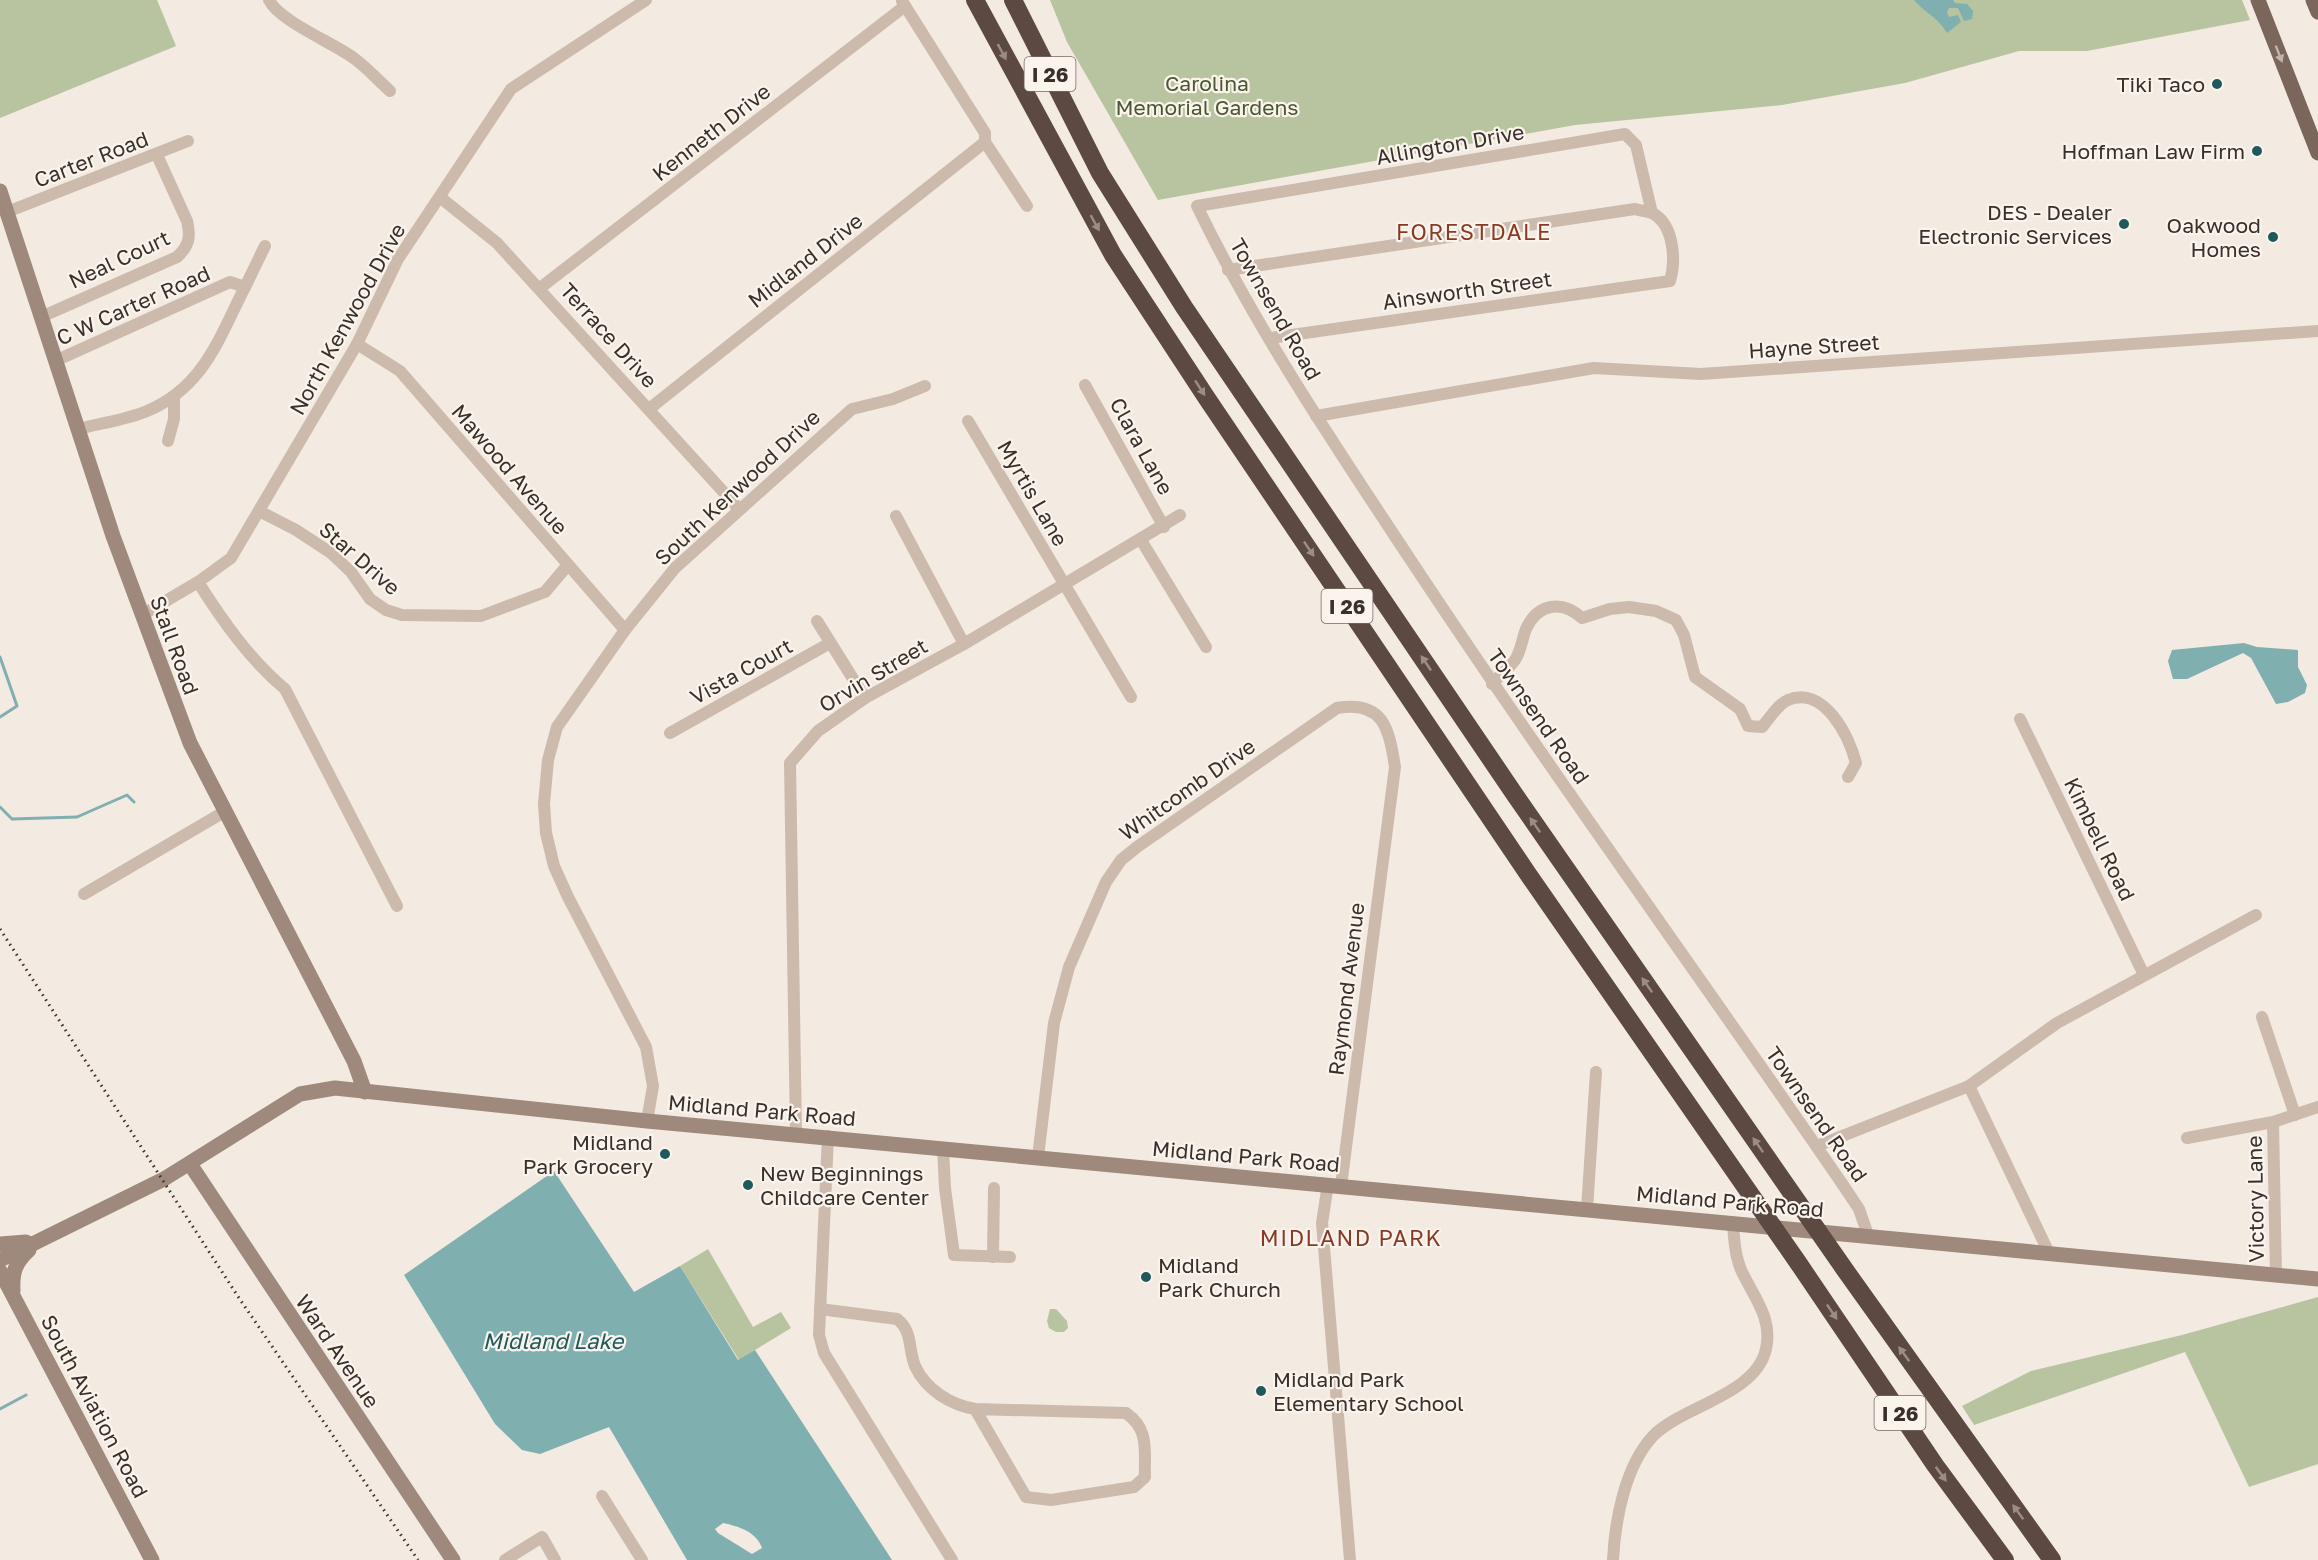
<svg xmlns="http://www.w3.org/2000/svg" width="2318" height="1560" font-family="'Golos Text',sans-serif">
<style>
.green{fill:#b8c3a0}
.water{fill:#80afb0;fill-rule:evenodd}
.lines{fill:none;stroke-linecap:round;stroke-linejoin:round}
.stream{stroke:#80afb0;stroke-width:3}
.street{stroke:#ccbaac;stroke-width:12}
.secondary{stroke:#9f897d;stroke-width:15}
.primary{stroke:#7b665c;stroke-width:15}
.highway{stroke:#5b4942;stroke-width:18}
.rail{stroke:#3a2f2b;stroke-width:3;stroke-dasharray:1.5 4.5;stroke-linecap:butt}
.oneway{fill:#9b8d86}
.oneway2{fill:#c1b4ac}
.poi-dot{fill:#20595b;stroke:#faf4ed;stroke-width:2}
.labels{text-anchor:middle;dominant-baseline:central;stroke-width:4.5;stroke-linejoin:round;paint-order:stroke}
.shield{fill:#faf4ed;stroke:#746a65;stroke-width:1.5}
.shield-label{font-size:20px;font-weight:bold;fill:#3a2f2b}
.park-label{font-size:21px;fill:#4a582f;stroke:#faf4ed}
.poi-label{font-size:21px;fill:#3a2f2b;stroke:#faf4ed;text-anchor:end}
.street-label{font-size:21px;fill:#3a2f2b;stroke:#faf4ed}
.neighbourhood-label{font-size:22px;letter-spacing:1.5px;fill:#883a25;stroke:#faf4ed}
.water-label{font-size:22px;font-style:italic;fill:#20595b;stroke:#faf4ed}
</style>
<rect width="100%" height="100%" fill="#f3eae1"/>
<g class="green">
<polygon points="0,0 157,0 176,46 0,118"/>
<polygon points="1050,0 2242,0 2250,20 2087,51 2019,51 1905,83 1782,105 1575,125 1158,200 1067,42"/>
<polygon points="708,1249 753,1327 781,1312 791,1328 739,1360 680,1266"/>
<polygon points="2318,1297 2318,1464 2249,1487 2185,1352 1974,1425 1962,1406 2031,1371 2182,1335"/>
<polygon points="1050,1309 1056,1309 1067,1321 1068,1328 1064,1332 1056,1332 1049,1328 1047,1321"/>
</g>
<g class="water">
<path d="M1914,0H1953L1955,3L1967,4L1973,11L1972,19L1964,21L1958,8H1949L1947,12L1949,17L1958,15L1961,22L1947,33C1937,16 1927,15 1914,0Z"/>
<polygon points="2244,643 2257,647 2298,650 2298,667 2307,685 2305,693 2288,702 2276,704 2251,658 2243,653 2187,679 2173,679 2168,661 2172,650"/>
<path d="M554,1171L634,1292L680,1266L738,1360L755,1350L892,1560H687L609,1427L540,1454L522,1450L495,1424L404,1275ZM723,1523C738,1526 757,1532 762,1548L752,1554L718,1533L715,1529Z"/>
</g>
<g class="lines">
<g class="stream">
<polyline points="0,657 17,706 0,717"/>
<polyline points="0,807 12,819 77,817 127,795 134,802"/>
<polyline points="0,1409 26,1395"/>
</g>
<g class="street">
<path d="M269,0C279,21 334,43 355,59C367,68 378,80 390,91"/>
<polyline points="902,1 985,133 985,142 1027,206"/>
<polyline points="441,198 497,243 739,509"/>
<polyline points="7,212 188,141"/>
<path d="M1652,213L1636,145L1625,134L1197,206C1257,330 1334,444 1410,559C1550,771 1700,976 1843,1185L1859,1209L1868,1235"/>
<path d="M1228,270L1635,209C1641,211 1649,211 1654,214C1674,226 1676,261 1670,281L1270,338"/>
<polyline points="245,287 265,246"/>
<polyline points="540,288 905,6"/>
<path d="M41,317L177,257C189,246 191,237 187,221L157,155"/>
<polyline points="357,344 400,371 625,630"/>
<path d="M55,361L230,282L245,287C219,338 204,387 147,411C126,420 101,423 79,429"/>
<polyline points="1085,385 1164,527"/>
<polyline points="649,409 985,142"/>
<polyline points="1316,416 1594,368 1701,374 2318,331"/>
<polyline points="968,421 1131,697"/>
<polyline points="168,441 174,419 174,398"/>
<polyline points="259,511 296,530 331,553 351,572 370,599 386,610 402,615 481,616 545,592 567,566"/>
<polyline points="896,516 964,644"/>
<polyline points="1141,540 1206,647"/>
<path d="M198,582C222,620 250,660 285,689L397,906"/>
<polyline points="142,615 198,582 231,558 357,344 398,259 511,89 646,0"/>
<polyline points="817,621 865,698"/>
<path d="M1492,684C1499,676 1509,669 1515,660C1521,651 1522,639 1526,629C1538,603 1562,600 1582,618L1610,609L1629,607L1656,611L1676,620L1684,635L1695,677L1740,709L1748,726L1762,727C1769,719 1778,704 1788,700C1824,685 1849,736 1856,763L1848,777"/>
<polyline points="2020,719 2144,975"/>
<polyline points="670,733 830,643"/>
<polyline points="84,894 224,812"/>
<polyline points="2262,1017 2295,1115"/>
<polyline points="1969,1086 2049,1253"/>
<polyline points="647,1121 653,1086 646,1047 568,897 554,866 546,833 544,804 548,760 557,727 625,630 675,568 852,409 893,399 925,386"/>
<polyline points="2273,1122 2276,1275"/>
<polyline points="796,1134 790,763 818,731 865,698 964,644 1180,515"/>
<polyline points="828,1136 819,1335 824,1353 952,1560"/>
<polyline points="2187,1138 2273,1122 2318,1107"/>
<polyline points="1817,1146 1969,1086 2057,1023 2256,915"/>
<polyline points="943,1148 945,1188 954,1255 1010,1257"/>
<path d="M1038,1157L1054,1023L1069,967L1106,882L1121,860L1137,847L1337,708C1383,700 1389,728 1395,767L1341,1186"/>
<polyline points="1328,1184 1322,1223 1350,1560"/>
<polyline points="1587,1209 1596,1072"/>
<polyline points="993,1257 994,1188"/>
<path d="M820,1309L897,1319C913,1331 908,1349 915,1366C926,1390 951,1405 975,1409L1126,1413C1150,1430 1144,1450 1145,1477L1134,1487L1051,1500L1026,1497L975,1409"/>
<polyline points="602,1496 642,1560"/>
<polyline points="505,1560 542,1537 555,1560"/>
<path d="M1613,1560C1615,1520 1625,1466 1653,1436C1682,1406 1756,1395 1766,1349C1773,1319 1754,1297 1742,1272C1735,1257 1734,1239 1733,1223"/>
</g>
<g class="secondary">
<polyline points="0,191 113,536 190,743 354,1061 365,1092"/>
<polyline points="190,1164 453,1560"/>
<polyline points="0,1244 26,1242"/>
<polyline points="0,1260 164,1179 300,1094 335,1088 647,1121 2318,1279"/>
<polyline points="0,1271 152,1560"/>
<path d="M13,1291C12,1272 15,1263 29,1250"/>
</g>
<g class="primary">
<polyline points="2258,0 2318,153"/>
<polyline points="2313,0 2318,12"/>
</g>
<g class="highway">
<polyline points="975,0 1113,255 1206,397 1528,874 1799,1264 1935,1465 2005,1560"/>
<polyline points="1013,0 1100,173 1184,307 1515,795 1843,1267 2052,1560"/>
</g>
<polyline class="rail" points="0,929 239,1298 418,1560"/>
</g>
<defs><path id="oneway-solid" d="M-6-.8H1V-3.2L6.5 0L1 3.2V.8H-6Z" transform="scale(1.5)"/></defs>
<g class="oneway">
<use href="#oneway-solid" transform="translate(1002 52) rotate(62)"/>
<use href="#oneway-solid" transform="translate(1095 223) rotate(61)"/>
<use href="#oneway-solid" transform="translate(1200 388) rotate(57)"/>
<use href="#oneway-solid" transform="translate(1309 549) rotate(56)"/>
<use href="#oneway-solid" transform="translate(1426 663) rotate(-124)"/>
<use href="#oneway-solid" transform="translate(1535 825) rotate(-125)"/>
<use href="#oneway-solid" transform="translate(1647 985) rotate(-125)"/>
<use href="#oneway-solid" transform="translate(1758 1145) rotate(-125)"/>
<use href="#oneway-solid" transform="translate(1832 1312) rotate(56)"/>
<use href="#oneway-solid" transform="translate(1904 1354) rotate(-126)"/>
<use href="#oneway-solid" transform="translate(1941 1474) rotate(54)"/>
<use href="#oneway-solid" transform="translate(2018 1512) rotate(-126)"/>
</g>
<use class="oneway2" href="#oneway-solid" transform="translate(2279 54) rotate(69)"/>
<g class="poi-dot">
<circle cx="2217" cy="84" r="6"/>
<circle cx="2257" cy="151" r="6"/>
<circle cx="2124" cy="224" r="6"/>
<circle cx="2273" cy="237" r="6"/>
<circle cx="665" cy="1154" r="6"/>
<circle cx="748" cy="1185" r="6"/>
<circle cx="1146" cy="1277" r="6"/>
<circle cx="1261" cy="1391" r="6"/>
</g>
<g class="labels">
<g class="shield">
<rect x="1024.5" y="57" width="51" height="34" rx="4.5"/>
<rect x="1321.5" y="589" width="51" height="34" rx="4.5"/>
<rect x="1874.5" y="1396" width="51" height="34" rx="4.5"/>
</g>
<g class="shield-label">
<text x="1050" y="74">I 26</text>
<text x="1347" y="606">I 26</text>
<text x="1900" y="1413">I 26</text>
</g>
<g class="park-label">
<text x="1207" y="83">Carolina<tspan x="1207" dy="24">Memorial Gardens</tspan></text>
</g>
<g class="poi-label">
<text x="2205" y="84">Tiki Taco</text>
<text x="2245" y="151">Hoffman Law Firm</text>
<text x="2112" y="212">DES - Dealer<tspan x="2112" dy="24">Electronic Services</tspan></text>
<text x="2261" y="225">Oakwood<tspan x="2261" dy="24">Homes</tspan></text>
<text x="653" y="1142">Midland<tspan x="653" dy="24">Park Grocery</tspan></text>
<text x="760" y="1173" text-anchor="start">New Beginnings<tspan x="760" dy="24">Childcare Center</tspan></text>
<text x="1158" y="1265" text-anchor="start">Midland<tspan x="1158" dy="24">Park Church</tspan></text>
<text x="1273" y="1379" text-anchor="start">Midland Park<tspan x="1273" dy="24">Elementary School</tspan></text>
</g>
<g class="street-label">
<text transform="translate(711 132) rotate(-38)">Kenneth Drive</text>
<text transform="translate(1450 144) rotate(-10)">Allington Drive</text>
<text transform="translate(91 159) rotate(-21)">Carter Road</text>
<text transform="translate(119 259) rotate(-25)">Neal Court</text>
<text transform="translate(805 260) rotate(-38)">Midland Drive</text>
<text transform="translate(1467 290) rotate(-8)">Ainsworth Street</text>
<text transform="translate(133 305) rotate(-24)">C W Carter Road</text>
<text transform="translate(1276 309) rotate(60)">Townsend Road</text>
<text transform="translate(347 319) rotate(-61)">North Kenwood Drive</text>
<text transform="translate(609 335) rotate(48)">Terrace Drive</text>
<text transform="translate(1814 346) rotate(-4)">Hayne Street</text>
<text transform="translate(1142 446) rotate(61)">Clara Lane</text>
<text transform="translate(510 469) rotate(49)">Mawood Avenue</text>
<text transform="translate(737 487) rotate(-43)">South Kenwood Drive</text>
<text transform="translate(1033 493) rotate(60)">Myrtis Lane</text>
<text transform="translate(360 558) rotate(41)">Star Drive</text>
<text transform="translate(175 645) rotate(70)">Stall Road</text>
<text transform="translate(741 671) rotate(-29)">Vista Court</text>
<text transform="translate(873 675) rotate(-31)">Orvin Street</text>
<text transform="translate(1539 716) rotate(55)">Townsend Road</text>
<text transform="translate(1187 789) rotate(-35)">Whitcomb Drive</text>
<text transform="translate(2100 839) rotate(64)">Kimbell Road</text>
<text transform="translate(1346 989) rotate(-83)">Raymond Avenue</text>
<text transform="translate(762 1110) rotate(5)">Midland Park Road</text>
<text transform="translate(1817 1114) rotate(55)">Townsend Road</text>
<text transform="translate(1246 1156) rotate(5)">Midland Park Road</text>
<text transform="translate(2255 1199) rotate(-91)">Victory Lane</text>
<text transform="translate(1730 1201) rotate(5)">Midland Park Road</text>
<text transform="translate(338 1351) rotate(56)">Ward Avenue</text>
<text transform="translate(95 1406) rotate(62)">South Aviation Road</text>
</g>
<g class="neighbourhood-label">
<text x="1474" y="231">FORESTDALE</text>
<text x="1351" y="1237">MIDLAND PARK</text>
</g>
<g class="water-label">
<text x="553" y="1340">Midland Lake</text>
</g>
</g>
</svg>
